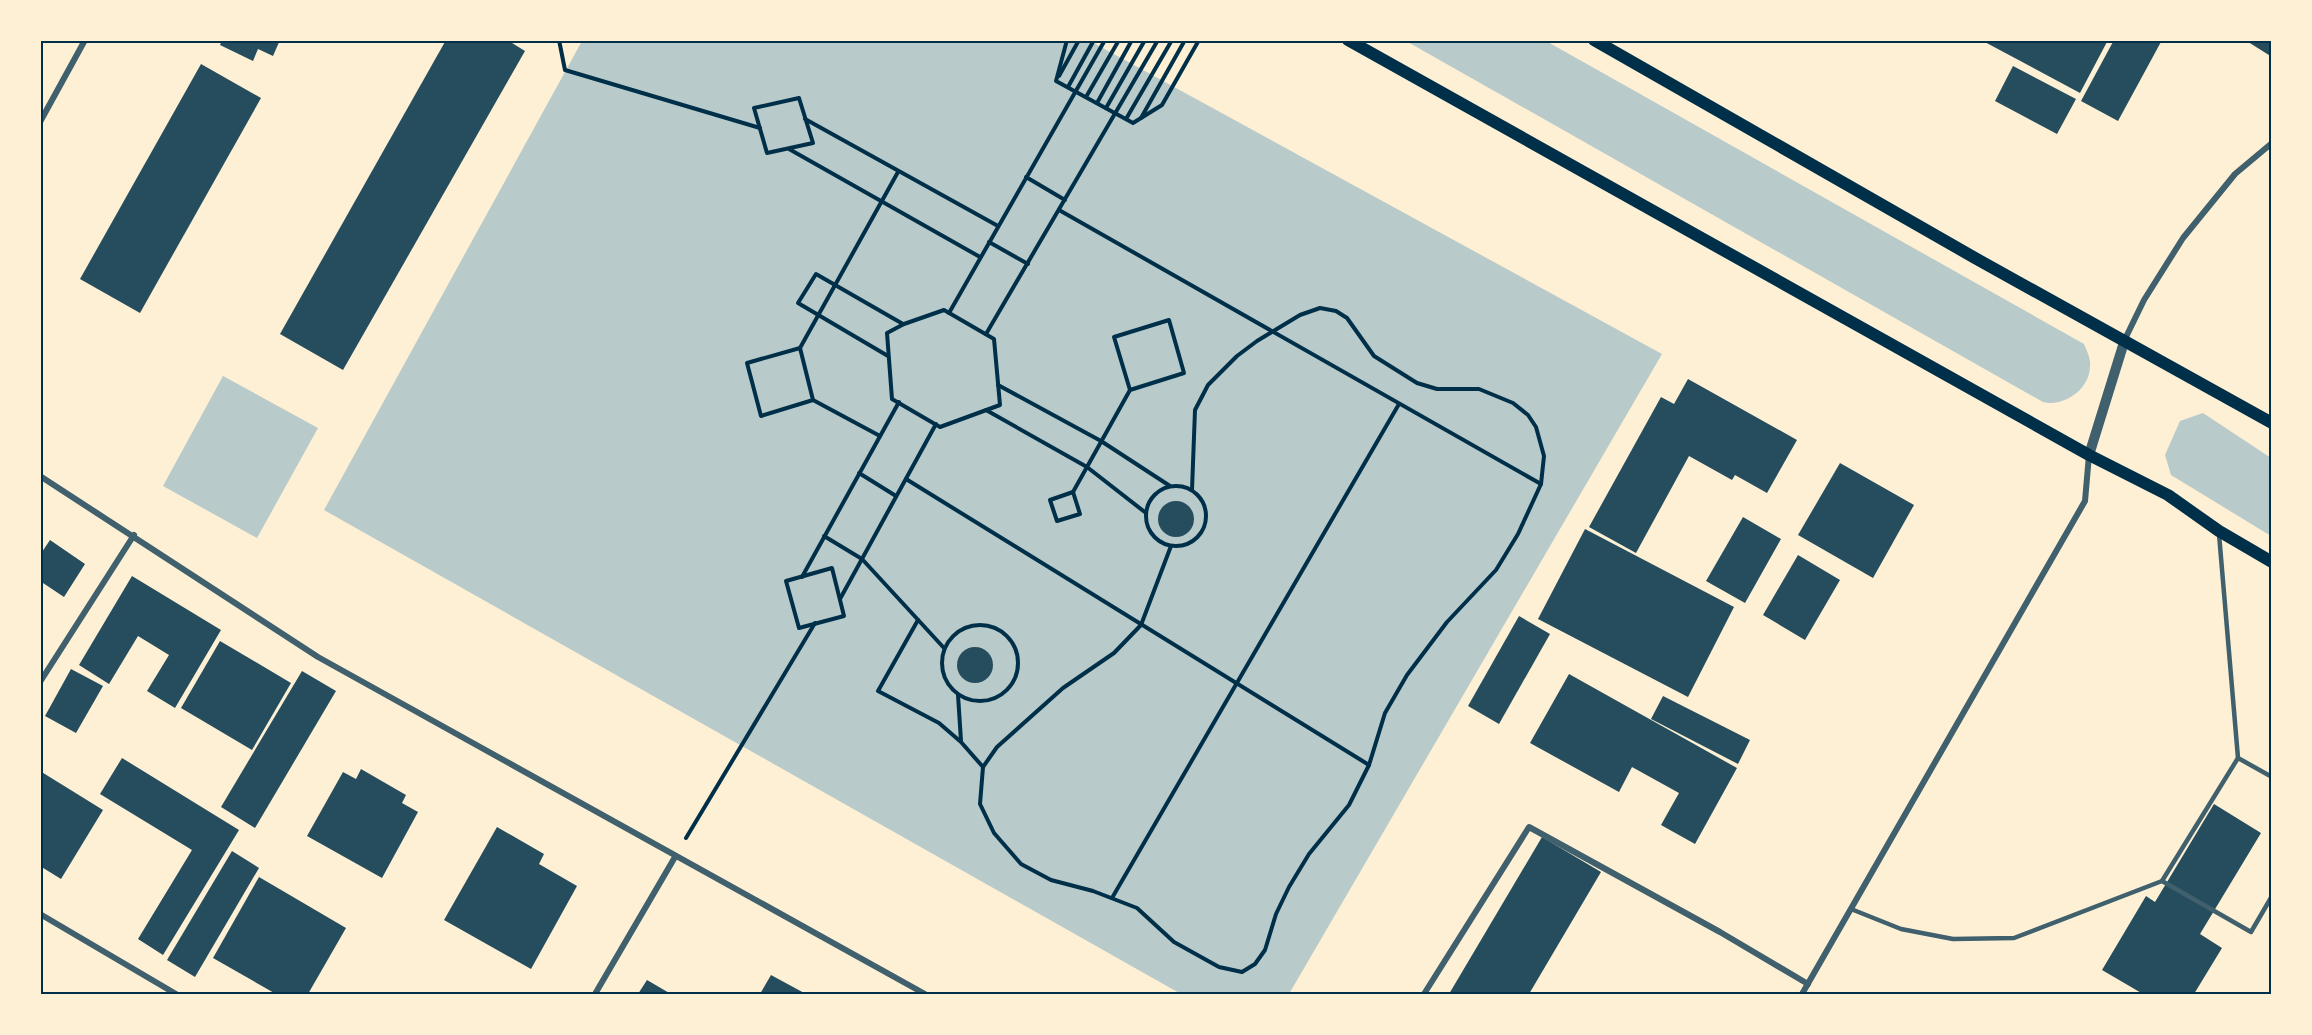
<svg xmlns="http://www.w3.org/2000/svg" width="2312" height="1035" font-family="Raleway,sans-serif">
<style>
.green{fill:#b9caca}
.building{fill:#264d5e}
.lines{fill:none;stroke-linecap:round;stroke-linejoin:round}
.path{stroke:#003049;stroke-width:4}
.service{stroke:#3f606c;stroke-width:4.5}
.minor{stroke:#3f606c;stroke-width:6}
.tertiary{stroke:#3f606c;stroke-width:10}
.secondary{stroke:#003049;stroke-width:12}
.neatline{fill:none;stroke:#003049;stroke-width:2}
</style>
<rect width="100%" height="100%" fill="#fdf0d5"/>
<g class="green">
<polygon points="582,41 1090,41 1662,354 1289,994 1181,994 324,510"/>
<path d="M1406,41H1546L2084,344C2087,351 2091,359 2090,367C2089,390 2064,407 2043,402Z"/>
<polygon points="223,376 318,428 257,538 163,486"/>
<polygon points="2203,413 2271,458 2271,536 2171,475 2165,455 2180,421"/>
</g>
<g class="building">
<polygon points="222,40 280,40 273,56 258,49 253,61 220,45"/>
<polygon points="446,40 507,40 525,51 343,370 280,334"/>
<polygon points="1981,40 2108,40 2080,93"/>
<polygon points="2114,40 2162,40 2118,121 2081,101"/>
<polygon points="2245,40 2272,40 2272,57"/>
<polygon points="201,64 261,98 140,313 80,279"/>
<polygon points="2013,66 2076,99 2057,134 1995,101"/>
<polygon points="1688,379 1797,440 1767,493 1735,475 1732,480 1689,456 1636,553 1589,527 1661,397 1674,404"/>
<polygon points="1840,463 1914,505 1873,578 1798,535"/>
<circle cx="1176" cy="519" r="18"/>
<polygon points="1743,517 1781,539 1745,603 1706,581"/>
<polygon points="1585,529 1734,607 1688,697 1538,619"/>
<polygon points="50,540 85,564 64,597 40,581 40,555"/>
<polygon points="1798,555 1840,580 1805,640 1763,615"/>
<polygon points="132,576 221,630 175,708 147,691 169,655 138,636 109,684 79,665"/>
<polygon points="1519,616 1550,634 1499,724 1468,706"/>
<polygon points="220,641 291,683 252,750 181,708"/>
<circle cx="975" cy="665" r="18"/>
<polygon points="71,669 103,686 76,733 45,716"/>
<polygon points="302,671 336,691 255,828 221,807"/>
<polygon points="1569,674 1737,768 1695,844 1661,825 1679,793 1632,767 1619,792 1530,743"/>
<polygon points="1663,696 1750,740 1738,764 1651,719"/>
<polygon points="122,758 239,830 163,955 138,939 192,850 100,794"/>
<polygon points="361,769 406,795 402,803 418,812 382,878 307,836 343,772 356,779"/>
<polygon points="40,771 103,810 61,879 40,866"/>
<polygon points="2214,804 2261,833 2200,934 2222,948 2194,994 2143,994 2102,970 2146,896 2155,902"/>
<polygon points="497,827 544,854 539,864 577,886 531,969 444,920"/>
<polygon points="1542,837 1601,872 1529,994 1449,994"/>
<polygon points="232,851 259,868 195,977 167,960"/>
<polygon points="259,877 346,928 308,994 276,994 213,958"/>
<polygon points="771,975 806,994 760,994"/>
<polygon points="647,980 671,994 638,994"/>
</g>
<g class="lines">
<g class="path">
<polyline points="559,40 565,70 760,128"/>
<polyline points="1067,40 1056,81 1133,123 1162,105 1199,40"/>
<polyline points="1059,76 1079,40"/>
<polyline points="1068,87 1094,40"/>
<polyline points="1086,97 1119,40"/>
<polygon points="799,98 813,143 767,153 754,108"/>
<polyline points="1097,103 1132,40"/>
<polyline points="1106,108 1145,40"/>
<polyline points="1141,118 1185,40"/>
<polyline points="805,119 998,226"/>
<polyline points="1126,119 1172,40"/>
<polyline points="789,149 980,257"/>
<polyline points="1026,177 1065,200"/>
<polyline points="1059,210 1541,484"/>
<polyline points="989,242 1028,264"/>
<polygon points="944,310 994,339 1000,405 940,427 892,399 887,333 904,324"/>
<polyline points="949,313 1105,40"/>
<polyline points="986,334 1158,40"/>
<polygon points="800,348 813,400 761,416 747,363"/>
<polyline points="800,348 898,172"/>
<polyline points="888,356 798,303 816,274 903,324"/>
<polyline points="998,385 1101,441 1170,486"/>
<polyline points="813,400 880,436"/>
<polyline points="986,410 1087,467 1146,513"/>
<polyline points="859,473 896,496"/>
<polyline points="906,479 1369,765"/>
<circle cx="1176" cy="516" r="30"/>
<polyline points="1073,492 1130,390 1184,373 1169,320 1114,337 1130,390"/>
<polygon points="1073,492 1080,514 1057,521 1050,500"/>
<polyline points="824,536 862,559 944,648"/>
<polyline points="1171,546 1141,625 1114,653 1063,688 997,747 983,767 980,804 994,833 1021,864 1051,880 1093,891 1137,908 1174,942 1219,967 1242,972 1255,964 1265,950 1276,914 1289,887 1309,854 1349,805 1369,765 1385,713 1407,675 1447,622 1496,570 1518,534 1541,484 1544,456 1536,427 1528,415 1513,403 1479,389 1437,389 1417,383 1374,356 1347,318 1336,311 1320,308 1300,315 1257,341 1237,356 1208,385 1195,410 1192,490"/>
<polygon points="832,568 844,616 799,628 786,581"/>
<polyline points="802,577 899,402"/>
<polyline points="840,599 936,424"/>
<polyline points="918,620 878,691 939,723 961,742 983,767"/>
<circle cx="980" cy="663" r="38"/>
<polyline points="958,695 961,741"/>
<polyline points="686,838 815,623"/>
<polyline points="1112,898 1399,404"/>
</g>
<g class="service">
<polyline points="2219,534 2238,758 2272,777"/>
<polyline points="2162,881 2251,932 2272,896"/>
<polyline points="1851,909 1901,929 1953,939 2014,938 2162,881 2238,758"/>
</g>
<g class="minor">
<polyline points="40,122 85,40"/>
<polyline points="2125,339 2144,300 2183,238 2235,174 2272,143"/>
<polyline points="40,476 318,657 925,994"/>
<polyline points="40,682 134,535"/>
<polyline points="40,914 176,994"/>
<polyline points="595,994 675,857"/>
<polyline points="1424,994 1529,827 1720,932 1808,984"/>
<polyline points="1802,994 2085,501 2089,455"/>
</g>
<polyline class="tertiary" points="2089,455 2125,339"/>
<g class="secondary">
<polyline points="1348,40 2089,455 2168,495 2219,531 2272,562"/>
<polyline points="1594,40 1975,258 2272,423"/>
</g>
</g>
<rect width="2312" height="1035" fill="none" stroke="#fdf0d5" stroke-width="84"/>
<rect x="42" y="42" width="2228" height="951" class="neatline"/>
</svg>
